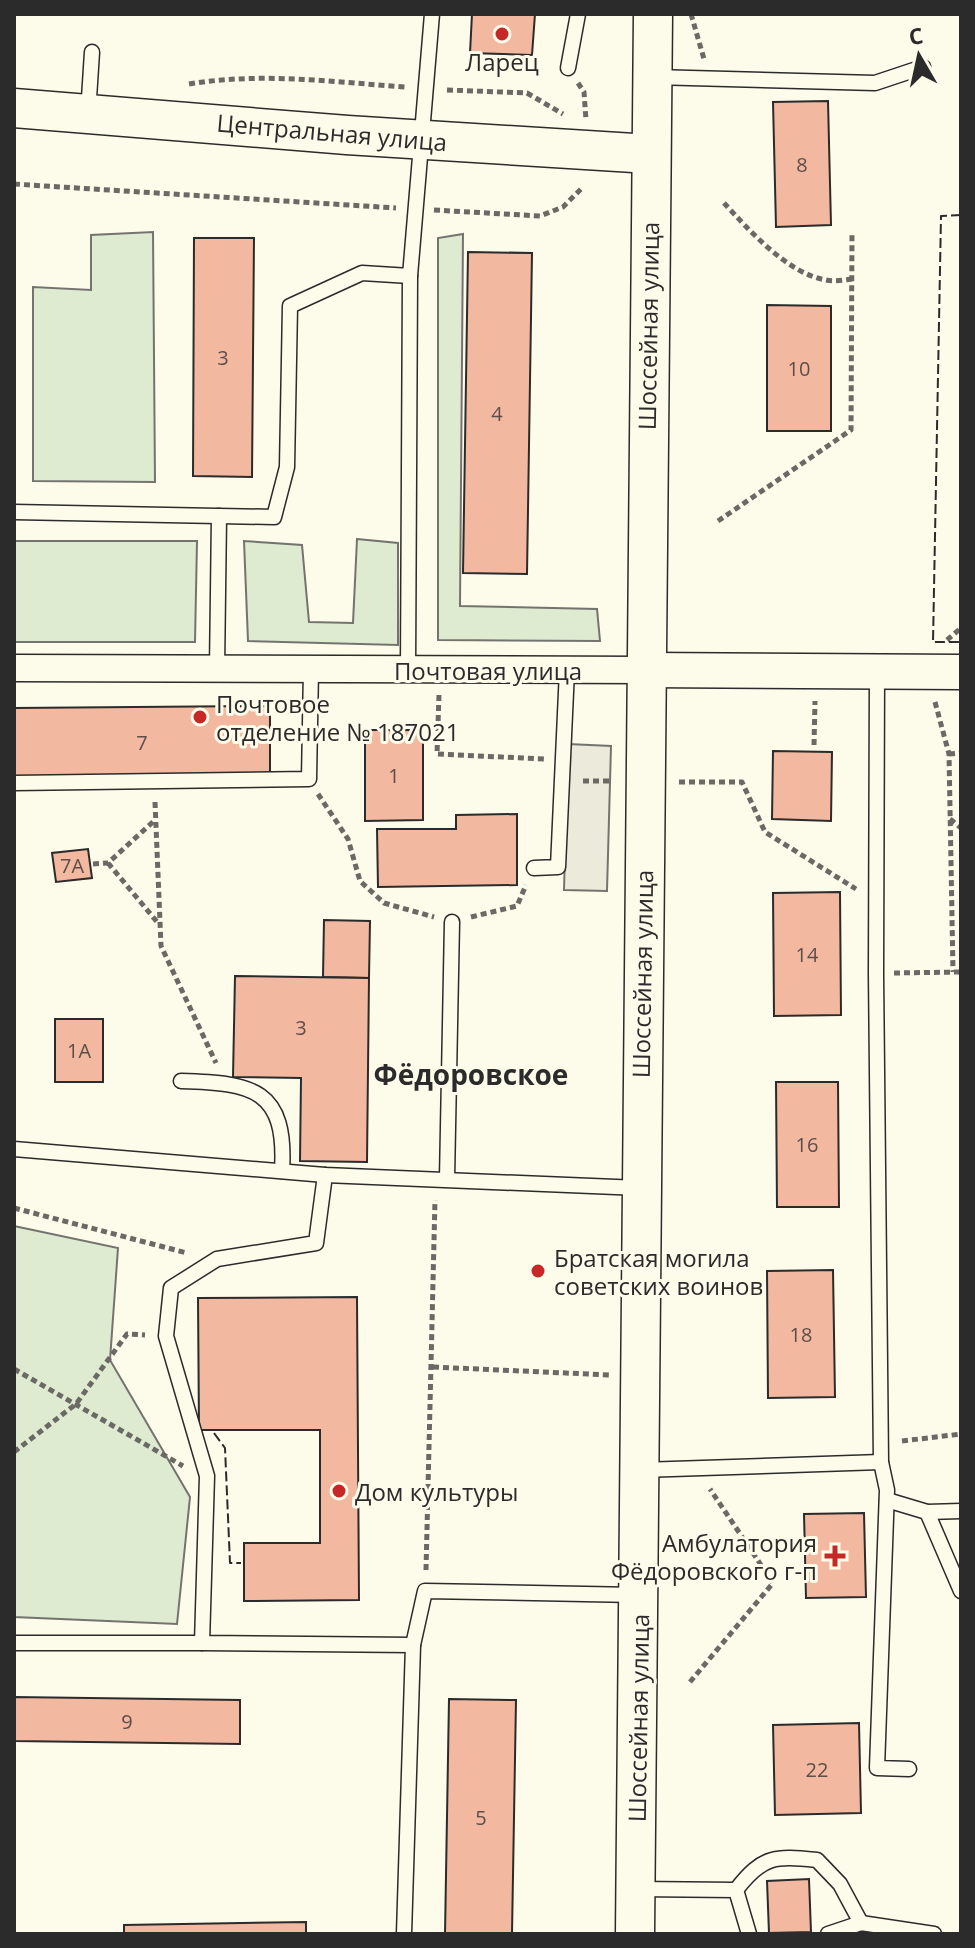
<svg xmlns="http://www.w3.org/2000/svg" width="975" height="1948" font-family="'Open Sans',sans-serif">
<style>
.green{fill:#deebd1;stroke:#74746e;stroke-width:2}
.parking{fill:#eceadb;stroke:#74746e;stroke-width:2}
.building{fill:#f2b8a0;stroke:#2b2b2b;stroke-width:2}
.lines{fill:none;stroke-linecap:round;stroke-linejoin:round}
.service-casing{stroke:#2b2b2b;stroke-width:17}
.minor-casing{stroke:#2b2b2b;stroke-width:29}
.tertiary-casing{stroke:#2b2b2b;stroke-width:37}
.secondary-casing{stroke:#2b2b2b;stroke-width:41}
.path{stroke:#6a6964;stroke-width:5;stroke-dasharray:6 4;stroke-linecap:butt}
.service{stroke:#fdfbea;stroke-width:14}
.minor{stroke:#fdfbea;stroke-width:26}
.tertiary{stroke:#fdfbea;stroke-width:34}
.secondary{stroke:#fdfbea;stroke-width:38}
.fence{stroke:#2b2b2b;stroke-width:2;stroke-dasharray:10 4;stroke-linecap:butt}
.poi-dot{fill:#c62828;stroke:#fdfbea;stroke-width:3}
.labels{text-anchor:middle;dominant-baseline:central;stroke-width:6;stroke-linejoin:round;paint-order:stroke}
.number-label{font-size:20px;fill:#5d4e48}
.poi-label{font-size:24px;fill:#2b2b2b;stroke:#fdfbea;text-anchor:start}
.street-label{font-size:24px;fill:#2b2b2b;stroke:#fdfbea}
.quarter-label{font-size:28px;font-weight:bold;fill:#2b2b2b;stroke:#fdfbea}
</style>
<rect width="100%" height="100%" fill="#fdfbea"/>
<g class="green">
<polygon points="153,232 155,482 33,481 33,287 91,290 91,235"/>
<polygon points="463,234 460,606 597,609 600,641 438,640 438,238"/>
<polygon points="357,539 398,543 398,645 248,641 244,541 302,545 309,622 353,623"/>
<polygon points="14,541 197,541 195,642 14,642"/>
<polygon points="14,1226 118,1248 110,1360 190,1497 177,1624 14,1617"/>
</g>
<polygon class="parking" points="568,744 611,746 607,891 564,890"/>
<g class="building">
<polygon points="472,14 535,14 532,55 470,53"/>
<polygon points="828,101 831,225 776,227 773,102"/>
<polygon points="194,238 254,238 252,477 193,476"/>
<polygon points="468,252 532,253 527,574 463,573"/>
<polygon points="767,305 831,306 831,431 767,431"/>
<polygon points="270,706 270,775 14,777 14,708"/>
<polygon points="365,730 423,730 423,820 365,821"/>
<polygon points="773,751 832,752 831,821 772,819"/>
<polygon points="517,814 517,885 378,887 377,829 456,829 456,815"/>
<polygon points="88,849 92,878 56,882 52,853"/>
<polygon points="840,892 841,1015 774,1016 773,893"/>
<polygon points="324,920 370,921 369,978 323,977"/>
<polygon points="235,976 369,978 367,1162 300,1161 301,1078 233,1077"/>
<rect x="55" y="1019" width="48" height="63"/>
<polygon points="776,1082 838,1082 839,1207 777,1207"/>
<polygon points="833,1270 835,1397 768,1398 767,1271"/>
<polygon points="357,1297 359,1600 244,1601 244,1543 320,1543 320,1430 199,1430 198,1298"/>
<polygon points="864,1513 866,1597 806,1598 804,1514"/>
<polygon points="14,1697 240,1700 240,1744 14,1741"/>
<polygon points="449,1699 516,1700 512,1934 445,1934"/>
<polygon points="859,1723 861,1813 775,1815 773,1725"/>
<polygon points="809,1879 811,1932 769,1933 767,1881"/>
<polygon points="306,1922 306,1934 124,1934 124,1925"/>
</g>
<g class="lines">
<g class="service-casing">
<g id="service">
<polyline points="568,68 578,14"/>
<polyline points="653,77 875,83 923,67"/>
<polyline points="88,114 92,52"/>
<polyline points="14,512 274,517 287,467 290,306 362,273 410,276 432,14"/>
<polyline points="217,669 219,516"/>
<polyline points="408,670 410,276"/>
<polyline points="877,672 876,973 881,1462 887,1490 877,1768 909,1769"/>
<polyline points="14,783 309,779 311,669"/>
<polyline points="534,868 558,867 567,670"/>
<path d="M181,1081C253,1083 287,1089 282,1171"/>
<polyline points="14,1149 325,1175 640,1188"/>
<polyline points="325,1175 316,1243 217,1259 171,1288 166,1336 207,1476 202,1643 413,1645 425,1591 636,1595"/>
<polyline points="447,1179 452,922"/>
<polyline points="641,1470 881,1462"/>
<polyline points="887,1500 927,1512 961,1511"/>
<polyline points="927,1512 961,1591"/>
<polyline points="14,1643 202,1643"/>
<polyline points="636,1889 736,1890 749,1934"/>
<path d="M736,1890C763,1855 775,1856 817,1860L840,1884L861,1923"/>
<polyline points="404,1934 413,1645"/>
<polyline points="828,1934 861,1923 934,1934"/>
</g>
</g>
<g class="minor-casing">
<polyline id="minor" points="14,668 645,670"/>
</g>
<g class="tertiary-casing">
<polyline id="tertiary" points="645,670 961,672"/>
</g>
<g class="secondary-casing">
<g id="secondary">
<polyline points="14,108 347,135 650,154"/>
<polyline points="635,1934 653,14"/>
</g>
</g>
<g class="path">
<polyline points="691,14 704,59"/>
<polyline points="578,83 584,92 586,120"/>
<path d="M189,84C262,72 333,82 405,87"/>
<polyline points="447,90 527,93 563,114"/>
<polyline points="14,184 396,208"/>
<path d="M724,203C749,230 788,274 826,280C834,282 844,280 852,279"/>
<polyline points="434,210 540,216 563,207 583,187"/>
<polyline points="718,521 851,430 852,232"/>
<polyline points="947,640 961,628"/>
<polyline points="439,695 437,754 544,759"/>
<polyline points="935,702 949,754 953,972"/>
<polyline points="814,745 815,701"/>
<polyline points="949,754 961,753"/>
<polyline points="583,781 613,781"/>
<polyline points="679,782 742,782 765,832 856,889"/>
<polyline points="318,794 348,839 360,881 384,903 434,917"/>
<polyline points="155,802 161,946 216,1063"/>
<polyline points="950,819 961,828"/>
<polyline points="108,863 158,923"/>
<polyline points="93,864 108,863 155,820"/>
<polyline points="471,917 517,906 526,885"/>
<polyline points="894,973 961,972"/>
<polyline points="14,1208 187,1253"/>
<polyline points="433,1367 610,1375"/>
<polyline points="14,1369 183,1466"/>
<polyline points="902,1441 961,1434"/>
<polyline points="14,1452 76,1404 127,1334 145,1335"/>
<polyline points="426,1570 435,1200"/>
<polyline points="690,1682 773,1583 710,1489"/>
</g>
<use href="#service" class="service"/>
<use href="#minor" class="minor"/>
<use href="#tertiary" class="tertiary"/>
<use href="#secondary" class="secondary"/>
<g class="fence">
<polyline points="961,215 941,216 933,642 961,642"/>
<polyline points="214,1433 225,1448 230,1563 241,1563"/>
</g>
</g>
<g class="poi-dot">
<circle cx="502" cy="34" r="8"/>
<circle cx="200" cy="717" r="8"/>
<circle cx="538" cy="1271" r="8"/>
<circle cx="339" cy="1491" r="8"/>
<path d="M831 1544h8v8h8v8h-8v8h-8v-8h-8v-8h8z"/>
</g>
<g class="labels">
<g class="number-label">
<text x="802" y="164">8</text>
<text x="223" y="357">3</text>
<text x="799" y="368">10</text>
<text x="497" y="413">4</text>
<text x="142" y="742">7</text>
<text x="394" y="775">1</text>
<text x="72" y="865">7А</text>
<text x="807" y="954">14</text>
<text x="301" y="1027">3</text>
<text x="79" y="1050">1А</text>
<text x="807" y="1144">16</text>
<text x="801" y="1334">18</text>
<text x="127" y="1721">9</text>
<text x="817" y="1769">22</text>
<text x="481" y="1817">5</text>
</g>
<g class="poi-label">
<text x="502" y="61" text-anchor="middle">Ларец</text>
<text x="216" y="703">Почтовое<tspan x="216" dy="28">отделение № 187021</tspan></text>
<text x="554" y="1257">Братская могила<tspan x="554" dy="28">советских воинов</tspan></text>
<text x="355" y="1491">Дом культуры</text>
<text x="817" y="1542" text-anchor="end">Амбулатория<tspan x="817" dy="28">Фёдоровского г-п</tspan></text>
</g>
<g class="street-label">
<text transform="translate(332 132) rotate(5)">Центральная улица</text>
<text transform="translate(648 326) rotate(-89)">Шоссейная улица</text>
<text x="488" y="670">Почтовая улица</text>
<text transform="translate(642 974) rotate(-89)">Шоссейная улица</text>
<text transform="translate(638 1718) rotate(-89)">Шоссейная улица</text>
</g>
<g class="quarter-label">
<text x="471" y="1074">Фёдоровское</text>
</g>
</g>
<rect width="975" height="1948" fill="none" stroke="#2b2b2b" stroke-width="32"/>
<g transform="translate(919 56) rotate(351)" stroke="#fdfbea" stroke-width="6" paint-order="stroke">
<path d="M0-6L14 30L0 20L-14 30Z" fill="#2b2b2b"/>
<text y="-12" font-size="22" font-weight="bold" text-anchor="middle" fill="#2b2b2b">С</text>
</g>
</svg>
